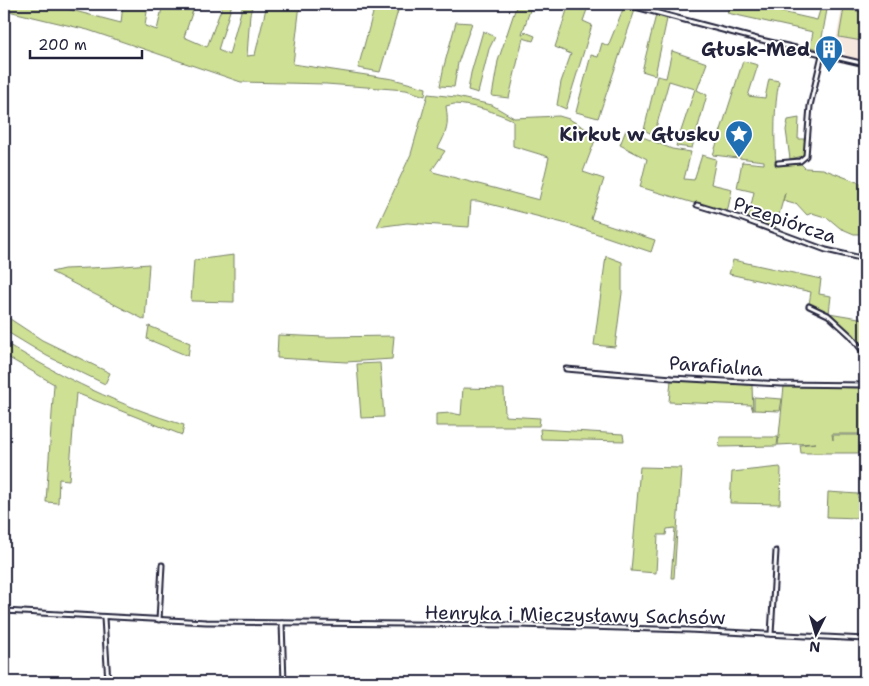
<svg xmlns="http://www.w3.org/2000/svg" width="869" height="686" font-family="'Shantell Sans',sans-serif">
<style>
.built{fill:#f5e7de}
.green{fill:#cee094;stroke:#788168;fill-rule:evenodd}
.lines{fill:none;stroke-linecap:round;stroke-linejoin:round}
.minor-casing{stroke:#22223b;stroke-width:7}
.minor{stroke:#fff;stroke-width:3}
.labels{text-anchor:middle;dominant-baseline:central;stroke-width:4;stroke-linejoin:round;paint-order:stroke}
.poi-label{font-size:19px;font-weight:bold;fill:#22223b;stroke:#fff;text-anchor:end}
.street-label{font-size:19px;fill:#22223b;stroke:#fff}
</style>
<rect width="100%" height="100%" fill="#fff"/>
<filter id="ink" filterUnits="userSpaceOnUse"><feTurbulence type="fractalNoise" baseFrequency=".02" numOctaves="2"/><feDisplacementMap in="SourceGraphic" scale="10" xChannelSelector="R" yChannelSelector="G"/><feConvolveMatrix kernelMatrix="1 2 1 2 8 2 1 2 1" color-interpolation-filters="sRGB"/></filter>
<g filter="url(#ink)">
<polygon class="built" points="843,4 860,4 865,8 865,61 844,57 845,52 841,52 840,56 833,54"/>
<g class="green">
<polygon points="4,4 48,4 121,23 123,4 148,4 145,26 157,30 163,4 195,4 184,37 207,47 223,4 232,4 218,50 229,55 243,4 253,4 250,14 247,56 255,55 267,4 300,4 293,64 393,79 426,88 425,96 406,90 326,84 241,82 88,30 4,10"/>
<polygon points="368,4 400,4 380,72 358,68 373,13 367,8"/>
<polygon points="517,4 532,4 522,34 524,34 525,32 535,36 533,41 523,38 509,98 492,96 498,61"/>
<polygon points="569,4 589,4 583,21 592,25 566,109 557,105 561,82 571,54 555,47"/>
<polygon points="730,4 768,4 768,9 817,20 821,7 810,4 828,4 821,43 831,45 832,52 810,47 813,32 727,13"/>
<polygon points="624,7 635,10 598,118 576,112 591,55 598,57 602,43 608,46"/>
<polygon points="844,8 865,13 865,28 862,41 839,37"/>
<polygon points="656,15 667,19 655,75 642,71"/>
<polygon points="456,22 472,23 458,63 454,87 440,86 444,66"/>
<polygon points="483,31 495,37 489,49 478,93 468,90 471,73"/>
<polygon points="672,51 707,63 697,90 707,95 692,148 676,146 695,89 669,81 654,135 644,130 657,76 666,78"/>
<path d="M743,61L758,65L748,96L765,98L769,79L779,81C774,109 774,136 776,165L800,163L805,168L823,169L865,185V234H854L840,228L828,218L812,213L807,215L796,203L794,204L783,201L785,193L775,229L748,219L754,192L737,188L742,162L764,164V161L713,155Z"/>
<path d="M428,94L456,97L492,105L514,118L559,116L569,119L597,135L583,172L604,179L591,219L655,240L651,252L571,225L478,201H471L469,227L407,223L377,227L411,154ZM454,104C474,105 495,112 513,120V146L549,157L539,200L433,172L432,170L445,151L438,148C447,132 449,125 446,106Z"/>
<polygon points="799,118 798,139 806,139 803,156 790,159 786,130 788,120"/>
<polygon points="626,130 672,149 691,152 684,179 694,180 702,155 716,159 711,184 732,189 727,213 640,187 647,159 620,145"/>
<polygon points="234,255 234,302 191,301 194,260"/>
<polygon points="606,256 622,262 622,293 615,347 594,345"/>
<polygon points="733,260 821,279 819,294 831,296 829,313 865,319 865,350 828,313 809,304 811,292 729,274"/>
<polygon points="149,264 145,320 51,272 64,269 112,267"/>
<polygon points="4,315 42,340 110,373 105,384 47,356 4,330"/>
<polygon points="149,326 190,343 188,356 147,339"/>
<polygon points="278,335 325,337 394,336 392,359 346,362 277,358"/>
<path d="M4,342C61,377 120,406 184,425L182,435L76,393L69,480L59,479L58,503L46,502L54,384L4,355Z"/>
<polygon points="380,363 384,417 361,418 357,364"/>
<polygon points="671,380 752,385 753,411 751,405 669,402"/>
<polygon points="784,386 865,388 865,434 832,434 833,440 833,435 865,435 865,453 801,453 800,445 816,443 778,445"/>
<polygon points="463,388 504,389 505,416 540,418 539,426 436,426 436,414 451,413 461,415"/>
<polygon points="754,397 782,399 780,411 754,410"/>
<polygon points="540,429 623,434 624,441 541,439"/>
<polygon points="720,437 778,437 777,446 719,447"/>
<polygon points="640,467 681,468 674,578 671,578 675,528 667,529 666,535 658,535 656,573 631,571"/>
<polygon points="780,467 781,469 780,504 730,503 732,472"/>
<polygon points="828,492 858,494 858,498 865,498 865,508 862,508 861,518 827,517"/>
</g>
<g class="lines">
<g class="minor-casing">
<g id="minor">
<polyline points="624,4 757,39 865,64"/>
<polyline points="778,163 800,161 806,156 810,106 822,55"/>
<polyline points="697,205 740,218 826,250 865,259"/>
<polyline points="809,306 828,315 851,336 865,354"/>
<polyline points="566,369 672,378 781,384 865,385"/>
<polyline points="4,611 206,622 519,625 689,630 865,639"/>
<polyline points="104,618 108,682"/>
<polyline points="159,620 162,565"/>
<polyline points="282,623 284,682"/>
<polyline points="771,634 776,551"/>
</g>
</g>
<use href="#minor" class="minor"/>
</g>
</g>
<defs>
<g id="building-pin" transform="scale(1.4375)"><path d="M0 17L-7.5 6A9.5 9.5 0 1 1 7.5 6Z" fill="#1f6fb2" stroke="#fff"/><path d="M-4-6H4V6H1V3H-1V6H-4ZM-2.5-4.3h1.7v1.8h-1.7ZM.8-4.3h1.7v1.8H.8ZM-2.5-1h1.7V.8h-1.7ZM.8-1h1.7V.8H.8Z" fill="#fff"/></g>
<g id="sight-pin" transform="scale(1.4375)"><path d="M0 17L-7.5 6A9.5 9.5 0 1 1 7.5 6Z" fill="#1f6fb2" stroke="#fff"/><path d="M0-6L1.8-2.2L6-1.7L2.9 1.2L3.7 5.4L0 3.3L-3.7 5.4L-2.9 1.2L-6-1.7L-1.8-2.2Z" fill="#fff"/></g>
</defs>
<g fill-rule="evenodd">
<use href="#building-pin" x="829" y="49"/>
<use href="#sight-pin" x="739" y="134"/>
</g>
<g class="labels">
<g class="poi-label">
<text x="810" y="49">Głusk-Med</text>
<text x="720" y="134">Kirkut w Głusku</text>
</g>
<g class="street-label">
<text transform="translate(785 220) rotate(19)">Przepiórcza</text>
<text transform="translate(716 366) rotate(4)">Parafialna</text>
<text transform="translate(575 615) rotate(1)">Henryka i Mieczysławy Sachsów</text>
</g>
</g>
<rect width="869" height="686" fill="none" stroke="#fff" stroke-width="20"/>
<rect x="10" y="10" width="849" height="666" fill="none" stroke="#22223b" stroke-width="2" filter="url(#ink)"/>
<g transform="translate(816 634) rotate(185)" stroke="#ffffff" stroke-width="4" paint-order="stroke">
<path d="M0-4L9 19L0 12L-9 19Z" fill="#22223b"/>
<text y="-8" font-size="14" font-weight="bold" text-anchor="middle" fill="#22223b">N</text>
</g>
<path d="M30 50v8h112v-8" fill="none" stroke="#22223b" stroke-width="2.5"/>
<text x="38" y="50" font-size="15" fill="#22223b" stroke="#ffffff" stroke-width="4" paint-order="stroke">200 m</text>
</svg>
